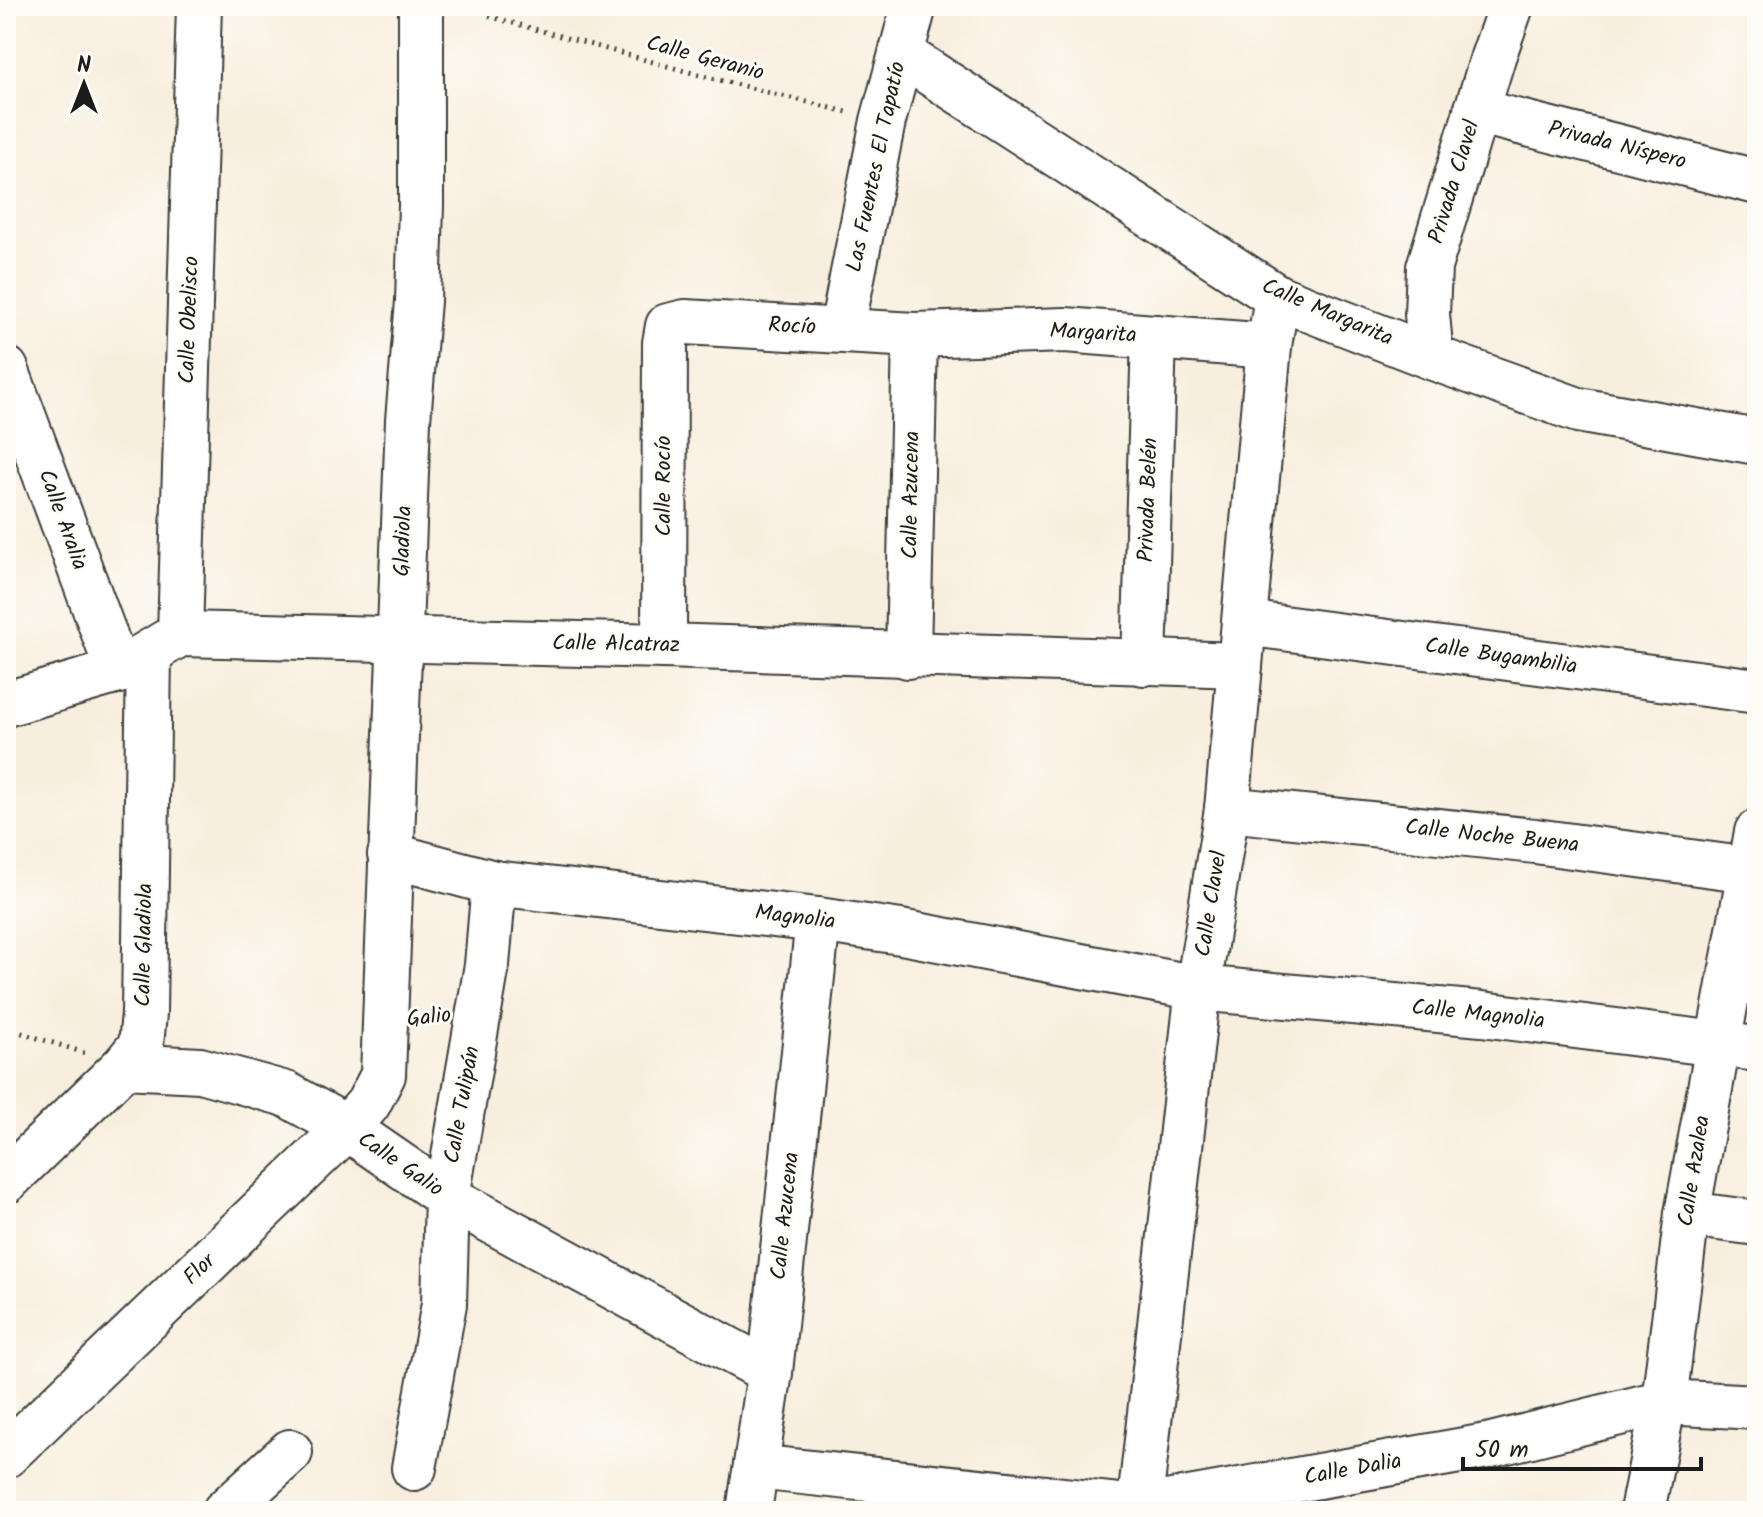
<svg xmlns="http://www.w3.org/2000/svg" width="1763" height="1517" font-family="Kalam,sans-serif">
<style>
.lines{fill:none;stroke-linecap:round;stroke-linejoin:round}
.minor-casing{stroke:#3d3c39;stroke-width:48}
.path{stroke:#3d3c39;stroke-width:5;stroke-dasharray:2 6;stroke-linecap:butt}
.minor{stroke:#fff;stroke-width:44}
.labels{text-anchor:middle;dominant-baseline:central;stroke-width:6;stroke-linejoin:round;paint-order:stroke}
.street-label{font-size:22px;fill:#1c1c1c;stroke:#fdfcf7}
</style>
<rect width="100%" height="100%" fill="#fdfcf7"/>
<filter id="ink" filterUnits="userSpaceOnUse"><feTurbulence type="fractalNoise" baseFrequency=".0125" numOctaves="2"/><feDisplacementMap in="SourceGraphic" scale="16" xChannelSelector="R" yChannelSelector="G"/><feConvolveMatrix kernelMatrix="1 2 1 2 8 2 1 2 1" color-interpolation-filters="sRGB"/></filter>
<filter id="wash" filterUnits="userSpaceOnUse"><feTurbulence type="fractalNoise" baseFrequency=".006" numOctaves="4" result="noise"/><feDisplacementMap in="SourceGraphic" scale="32" xChannelSelector="R" yChannelSelector="G"/><feGaussianBlur stdDeviation="1.8" result="paint"/><feColorMatrix in="noise" values="0 0 0 0 0 0 0 0 0 0 0 0 0 0 0 0 0 1.4 0 .05"/><feComposite in="paint" operator="in"/></filter>
<g filter="url(#wash)">
<rect width="100%" height="100%" fill="#f8eede"/>
</g>
<g filter="url(#ink)">
<g class="lines">
<g class="minor-casing">
<g id="minor">
<polyline points="901,54 1277,297 1431,357 1578,410 1757,442"/>
<polyline points="1476,111 1757,182"/>
<polyline points="842,329 883,121 914,6"/>
<polyline points="1431,357 1427,314 1429,267 1493,57 1511,6"/>
<polyline points="6,369 118,671"/>
<polyline points="1245,623 1757,691"/>
<polyline points="180,634 199,6"/>
<polyline points="664,646 665,343 668,326 685,322 915,335 1065,330 1269,346"/>
<polyline points="908,656 915,335"/>
<polyline points="1144,663 1154,337"/>
<polyline points="6,704 118,671 180,634 664,646 1240,665"/>
<polyline points="1227,809 1535,841 1757,871"/>
<polyline points="390,855 494,883 818,920 901,932 1198,988 1482,1014 1757,1049"/>
<polyline points="124,1066 200,1070 286,1094 347,1128 447,1197 770,1372"/>
<polyline points="6,1181 124,1066 141,1045 144,1013 149,653"/>
<polyline points="1687,1214 1757,1223"/>
<polyline points="6,1455 347,1128 368,1104 383,1075 408,420 418,301 421,205 421,6"/>
<polyline points="756,1467 1139,1508 1487,1446 1664,1402 1757,1407"/>
<polyline points="414,1468 444,1304 447,1197 487,965 494,883"/>
<polyline points="225,1511 290,1452"/>
<polyline points="749,1511 770,1372 818,920"/>
<polyline points="1139,1511 1198,988 1227,809 1269,346 1277,297"/>
<polyline points="1642,1511 1664,1402 1687,1214 1757,832"/>
</g>
</g>
<g class="path">
<polyline points="477,6 488,16 703,76 847,112"/>
<polyline points="6,1028 85,1053"/>
</g>
<use href="#minor" class="minor"/>
</g>
</g>
<g class="labels">
<g class="street-label">
<text transform="translate(705 59) rotate(15)">Calle Geranio</text>
<text transform="translate(1617 146) rotate(14)">Privada Níspero</text>
<text transform="translate(877 167) rotate(-78)">Las Fuentes El Tapatío</text>
<text transform="translate(1455 182) rotate(-73)">Privada Clavel</text>
<text transform="translate(1327 313) rotate(23)">Calle Margarita</text>
<text transform="translate(190 320) rotate(-88)">Calle Obelisco</text>
<text transform="translate(792 327) rotate(3)">Rocío</text>
<text transform="translate(1093 334) rotate(3)">Margarita</text>
<text transform="translate(664 486) rotate(-90)">Calle Rocío</text>
<text transform="translate(912 495) rotate(-89)">Calle Azucena</text>
<text transform="translate(1149 500) rotate(-88)">Privada Belén</text>
<text transform="translate(62 520) rotate(70)">Calle Aralia</text>
<text transform="translate(404 541) rotate(-88)">Gladiola</text>
<text transform="translate(616 645) rotate(1)">Calle Alcatraz</text>
<text transform="translate(1501 657) rotate(8)">Calle Bugambilia</text>
<text transform="translate(1492 837) rotate(6)">Calle Noche Buena</text>
<text transform="translate(1212 904) rotate(-81)">Calle Clavel</text>
<text transform="translate(795 918) rotate(7)">Magnolia</text>
<text transform="translate(145 945) rotate(-89)">Calle Gladiola</text>
<text transform="translate(1478 1015) rotate(6)">Calle Magnolia</text>
<text transform="translate(429 1018) rotate(-6)">Galio</text>
<text transform="translate(463 1105) rotate(-80)">Calle Tulipán</text>
<text transform="translate(400 1165) rotate(34)">Calle Galio</text>
<text transform="translate(1695 1171) rotate(-81)">Calle Azalea</text>
<text transform="translate(786 1216) rotate(-84)">Calle Azucena</text>
<text transform="translate(200 1270) rotate(-44)">Flor</text>
<text transform="translate(1353 1470) rotate(-10)">Calle Dalia</text>
</g>
</g>
<rect width="1763" height="1517" fill="none" stroke="#fdfcf7" stroke-width="32"/>
<g transform="translate(84 84)" stroke="#fdfcf7" stroke-width="6" paint-order="stroke">
<path d="M0-6L14 30L0 20L-14 30Z" fill="#1c1c1c"/>
<text y="-12" font-size="22" font-weight="bold" text-anchor="middle" fill="#1c1c1c">N</text>
</g>
<path d="M1463 1457v12h238v-12" fill="none" stroke="#1c1c1c" stroke-width="4"/>
<text x="1475" y="1457" font-size="24" fill="#1c1c1c" stroke="#fdfcf7" stroke-width="6" paint-order="stroke">50 m</text>
</svg>
